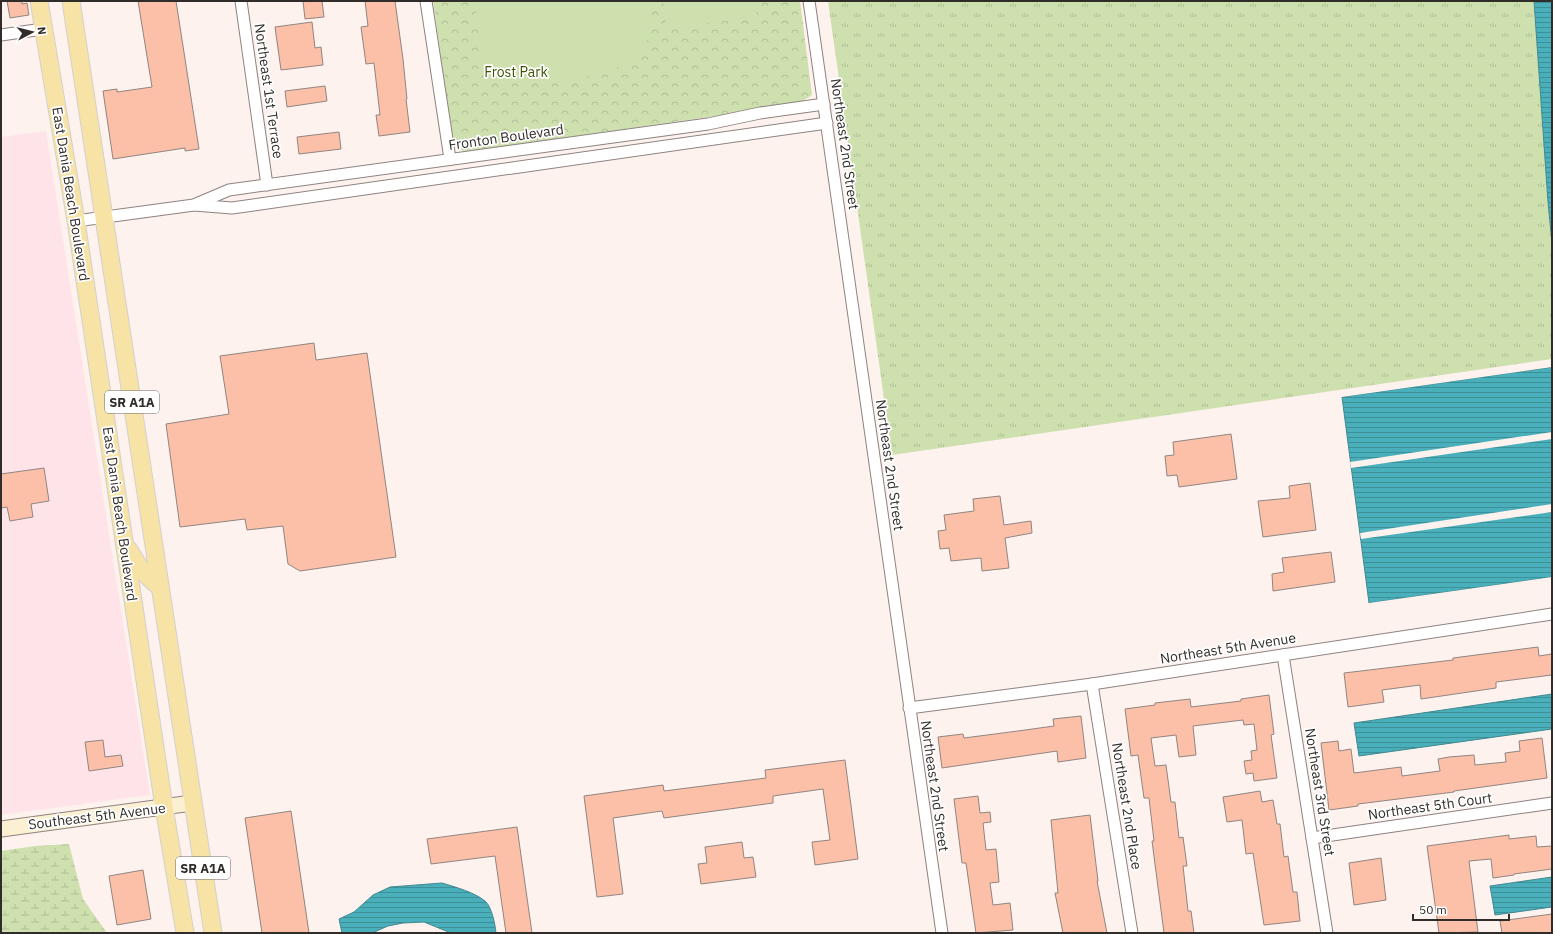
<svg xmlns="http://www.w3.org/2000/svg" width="1553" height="934" font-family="'IBM Plex Sans',sans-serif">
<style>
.commercial{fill:#fee4e8}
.grass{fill:url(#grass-tufts)}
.wetland{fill:url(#wetland-marsh)}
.park{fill:url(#park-crowns)}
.pitch{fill:#cde0ae}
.water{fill:url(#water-rules);stroke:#428890}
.pier{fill:#fef2ee}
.building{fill:#fcc0a9;stroke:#908581}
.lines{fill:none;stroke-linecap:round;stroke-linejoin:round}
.street-casing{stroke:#8e8380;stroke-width:13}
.secondary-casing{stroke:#8e8380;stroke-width:17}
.primary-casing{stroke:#d1d1d0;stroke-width:19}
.street{stroke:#fff;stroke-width:11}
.secondary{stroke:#fbf1d2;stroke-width:15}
.primary{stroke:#f7e3a6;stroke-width:17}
.labels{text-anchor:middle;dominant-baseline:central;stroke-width:3.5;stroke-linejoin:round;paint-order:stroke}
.shield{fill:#fff;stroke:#6e6b6a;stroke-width:1}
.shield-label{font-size:13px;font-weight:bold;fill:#302c2a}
.park-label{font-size:14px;fill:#405506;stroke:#fff}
.street-label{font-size:14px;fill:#302c2a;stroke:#fff}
</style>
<defs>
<pattern id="grass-tufts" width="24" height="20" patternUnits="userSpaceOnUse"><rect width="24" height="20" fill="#cde0ae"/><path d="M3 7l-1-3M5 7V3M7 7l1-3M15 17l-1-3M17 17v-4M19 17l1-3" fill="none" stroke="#b0c096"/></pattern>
<pattern id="wetland-marsh" width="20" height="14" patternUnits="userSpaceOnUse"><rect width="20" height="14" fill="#cde0ae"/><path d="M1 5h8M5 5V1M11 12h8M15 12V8" fill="none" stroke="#b0c096"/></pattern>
<pattern id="park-crowns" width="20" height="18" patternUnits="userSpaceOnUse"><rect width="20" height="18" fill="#cde0ae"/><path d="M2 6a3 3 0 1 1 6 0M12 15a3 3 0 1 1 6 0" fill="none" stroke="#b0c096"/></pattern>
<pattern id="water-rules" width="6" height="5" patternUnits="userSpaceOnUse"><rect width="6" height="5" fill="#49b0bb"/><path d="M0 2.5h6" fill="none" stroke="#3d8f98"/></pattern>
</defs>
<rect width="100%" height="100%" fill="#fef2ee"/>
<polygon class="commercial" points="46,131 150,795 1,815 1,137"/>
<polygon class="grass" points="828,1 1534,1 1548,202 1552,243 1552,359 892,455"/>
<polygon class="wetland" points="69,844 83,899 107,933 1,933 1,851 35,846"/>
<polygon class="park" points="433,1 800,1 812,95 798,104 465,152 457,147 453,141"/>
<g class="pitch">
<polygon points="474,1 653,1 653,4 646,49 632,65 614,68 580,79 514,77 513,75 487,75 480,68 481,41 478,41 479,27"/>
<polygon points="663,1 755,1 757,17 666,28"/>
</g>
<g class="water">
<polygon points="1534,1 1552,1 1552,243 1548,202"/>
<polygon points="1552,367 1552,577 1369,603 1342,397"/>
<polygon points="1552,694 1552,729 1359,756 1354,723"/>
<polygon points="1552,877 1552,907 1495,915 1490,886"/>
<path d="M442,883C455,887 474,892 485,901C492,907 495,924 496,933H451L424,922L403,923L388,926L372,933H342L339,919L354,912L373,895L390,887Z"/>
</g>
<g class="pier">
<polygon points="1552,365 1552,367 1342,397 1342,395"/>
<polygon points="1552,432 1552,439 1351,468 1350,462"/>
<polygon points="1552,504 1552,512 1361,539 1360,533"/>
<polygon points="1552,577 1552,579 1370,605 1369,603"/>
</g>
<g class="building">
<polygon points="7,1 22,1 22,4 27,3 29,15 10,18"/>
<polygon points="138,1 176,1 199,149 185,151 185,148 113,159 103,91 117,89 117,92 152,87"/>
<polygon points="303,1 322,1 324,17 305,19"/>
<polygon points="365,1 395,1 403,59 407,99 406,99 410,132 379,136 376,115 380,115 374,63 366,64 361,27 368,26"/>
<polygon points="312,22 315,48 321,47 323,65 281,70 275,27"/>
<polygon points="325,86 327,101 287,107 285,91"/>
<polygon points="339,132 341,149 299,154 297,137"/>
<polygon points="314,343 316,360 367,353 396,557 300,571 288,564 283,526 247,530 245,519 180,527 166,424 229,414 220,356"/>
<polygon points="1231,434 1237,479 1179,487 1177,475 1167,476 1165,456 1174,455 1173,442"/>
<polygon points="44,468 49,501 31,504 33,517 10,521 7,507 1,508 1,474"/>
<polygon points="1310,483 1316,530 1263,537 1258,501 1290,498 1289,486"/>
<polygon points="1000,496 1004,525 1031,521 1032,533 1005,538 1009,568 982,571 981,558 951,561 949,548 940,549 938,531 946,530 944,515 974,511 973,499"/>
<polygon points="1331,552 1335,582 1273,591 1272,574 1284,572 1282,558"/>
<polygon points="1538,647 1539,656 1552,654 1552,675 1496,682 1496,688 1421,699 1420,685 1382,690 1384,702 1348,707 1344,673 1453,660 1453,658"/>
<polygon points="1269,695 1274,734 1271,735 1277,778 1254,781 1253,773 1246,774 1244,761 1252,760 1251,751 1257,750 1254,724 1244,725 1243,720 1193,726 1196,755 1179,757 1176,735 1151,738 1155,766 1166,765 1171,802 1175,802 1179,838 1183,837 1187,866 1183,866 1188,911 1191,911 1194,933 1164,933 1152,841 1154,841 1149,798 1144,798 1138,755 1131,756 1125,709 1155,705 1155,703 1190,699 1191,707 1241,701 1241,699"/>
<polygon points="1081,716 1086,758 1058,762 1057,751 942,768 938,737 963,734 964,738 1018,731 1054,726 1053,719"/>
<polygon points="1542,738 1547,778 1454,791 1454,792 1358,804 1358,806 1329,810 1321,743 1338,741 1339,751 1351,749 1354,773 1401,767 1402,776 1440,771 1438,759 1449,757 1474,755 1475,765 1506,762 1505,753 1520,751 1519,741"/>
<polygon points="103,740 105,757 121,755 123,766 89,771 85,742"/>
<polygon points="845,760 858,859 815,865 812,842 830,840 823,789 773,796 773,803 664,818 662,811 613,818 623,894 597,897 584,796 663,785 664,791 766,778 765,770"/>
<polygon points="1260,791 1262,802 1273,800 1277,824 1280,824 1284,857 1288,856 1293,892 1297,892 1300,921 1264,925 1253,853 1246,854 1242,820 1227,822 1223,797"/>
<polygon points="978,796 980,813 990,812 991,822 983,823 986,850 996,849 999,882 990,883 993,905 1010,903 1013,930 976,933 966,863 962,863 954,799"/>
<polygon points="291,811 309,933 262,933 245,818"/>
<polygon points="1090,815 1098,881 1097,881 1107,933 1063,933 1055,893 1058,893 1051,820"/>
<polygon points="517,827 532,933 506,933 495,856 431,864 427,839"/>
<polygon points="1509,835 1509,839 1536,836 1537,847 1552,846 1552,869 1514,874 1514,875 1493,878 1491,859 1469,861 1478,932 1439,933 1427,846"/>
<polygon points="742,842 744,858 753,857 756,877 701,884 698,864 707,863 705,847"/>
<polygon points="1381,858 1386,900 1354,905 1349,863"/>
<polygon points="143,870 151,919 117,925 109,876"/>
<polygon points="1552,914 1552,933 1502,933 1500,921"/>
</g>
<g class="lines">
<g class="street-casing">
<g id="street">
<polyline points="241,1 267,185"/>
<polyline points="426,1 450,159"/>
<polyline points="809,1 942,933"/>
<polyline points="1,35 43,29"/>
<polyline points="196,204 229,190 708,124 760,113 824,104"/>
<polyline points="76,221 194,205 232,208 827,123"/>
<polyline points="1283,655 1327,933"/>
<polyline points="1092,684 1132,933"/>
<polyline points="909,708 1092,684 1552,614"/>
<polyline points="1312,838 1552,803"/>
</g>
</g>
<g class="secondary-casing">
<polyline id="secondary" points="1,829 192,803"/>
</g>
<g class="primary-casing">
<g id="primary">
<polyline points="39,1 76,221 164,807 185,933"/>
<polyline points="71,1 213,933"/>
<path d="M129,550C139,567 145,576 160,587"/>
</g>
</g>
<use href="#street" class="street"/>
<use href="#secondary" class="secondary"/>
<use href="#primary" class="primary"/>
</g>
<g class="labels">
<g class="shield">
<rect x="105" y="391" width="54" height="22" rx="3"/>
<rect x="176" y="857" width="54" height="22" rx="3"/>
</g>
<g class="shield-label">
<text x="132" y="402">SR A1A</text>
<text x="203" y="868">SR A1A</text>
</g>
<g class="park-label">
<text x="516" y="72">Frost Park</text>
</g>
<g class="street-label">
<text transform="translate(269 91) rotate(82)">Northeast 1st Terrace</text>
<text transform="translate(506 137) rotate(-8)">Fronton Boulevard</text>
<text transform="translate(845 144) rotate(82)">Northeast 2nd Street</text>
<text transform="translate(71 194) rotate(81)">East Dania Beach Boulevard</text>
<text transform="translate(890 465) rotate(82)">Northeast 2nd Street</text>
<text transform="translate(120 514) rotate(82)">East Dania Beach Boulevard</text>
<text transform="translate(1228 648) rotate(-9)">Northeast 5th Avenue</text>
<text transform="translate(935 786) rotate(82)">Northeast 2nd Street</text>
<text transform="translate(1320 792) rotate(81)">Northeast 3rd Street</text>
<text transform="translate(1127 806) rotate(81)">Northeast 2nd Place</text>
<text transform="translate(1430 806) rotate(-8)">Northeast 5th Court</text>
<text transform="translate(97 816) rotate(-7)">Southeast 5th Avenue</text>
</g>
</g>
<rect width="1553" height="934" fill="none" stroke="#302c2a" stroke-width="4"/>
<g transform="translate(32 32) rotate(83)" stroke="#ffffff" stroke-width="3" paint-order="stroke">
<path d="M0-3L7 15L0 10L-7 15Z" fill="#302c2a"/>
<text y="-6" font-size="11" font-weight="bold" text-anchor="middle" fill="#302c2a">N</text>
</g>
<path d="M1413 914v6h96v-6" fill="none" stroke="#302c2a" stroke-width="2"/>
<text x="1419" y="914" font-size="12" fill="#302c2a" stroke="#ffffff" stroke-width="3" paint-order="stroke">50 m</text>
</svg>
